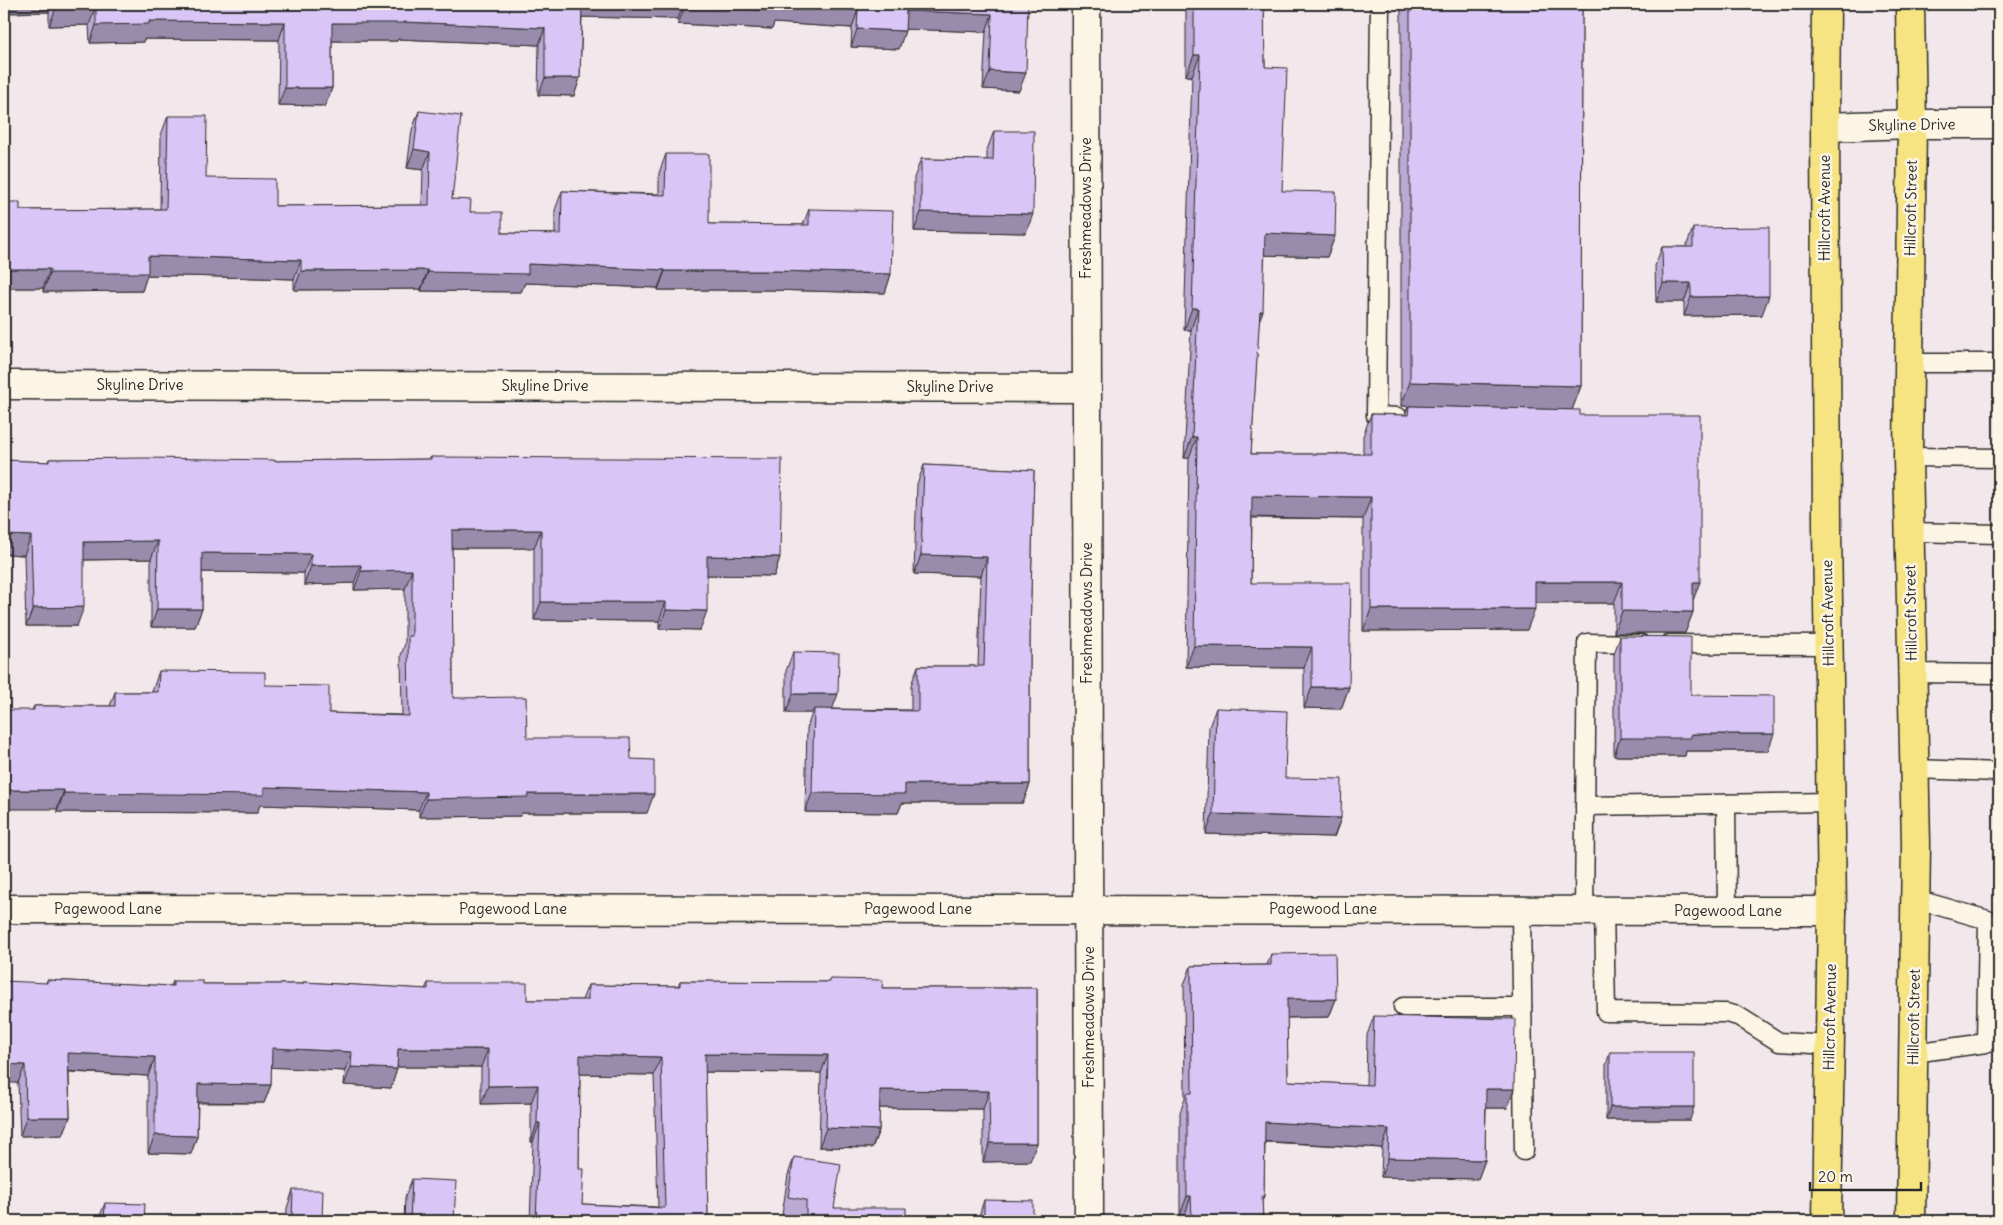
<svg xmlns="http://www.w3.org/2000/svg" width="2003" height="1225" font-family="Delius,sans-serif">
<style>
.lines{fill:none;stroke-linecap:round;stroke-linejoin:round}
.service-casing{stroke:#2b2b2b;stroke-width:21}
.minor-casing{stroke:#2b2b2b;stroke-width:31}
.tertiary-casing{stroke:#2b2b2b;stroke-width:31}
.primary-casing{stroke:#2b2b2b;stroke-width:31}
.service{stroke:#fcf5e5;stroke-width:18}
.minor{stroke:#fcf5e5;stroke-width:28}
.tertiary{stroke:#fcf5e5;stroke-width:28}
.primary{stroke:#f6e381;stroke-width:28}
.wall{fill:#bbaad4;stroke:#2b2b2b;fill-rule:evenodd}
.shaded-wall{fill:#998bac;stroke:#2b2b2b}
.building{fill:#dac6f6;stroke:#2b2b2b;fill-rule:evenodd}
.labels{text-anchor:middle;stroke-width:5;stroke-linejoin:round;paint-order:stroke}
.street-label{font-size:15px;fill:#2b2b2b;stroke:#fcf5e5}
</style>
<rect width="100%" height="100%" fill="#f2e7ea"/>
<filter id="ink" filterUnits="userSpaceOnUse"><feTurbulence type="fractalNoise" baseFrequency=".02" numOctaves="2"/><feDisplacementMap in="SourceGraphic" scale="10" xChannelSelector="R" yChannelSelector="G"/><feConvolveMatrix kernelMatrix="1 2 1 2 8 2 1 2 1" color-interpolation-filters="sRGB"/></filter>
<g filter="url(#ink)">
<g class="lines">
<defs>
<g id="service">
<path d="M1380 4 1376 416 1398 417"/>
<path d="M1909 363H1999"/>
<path d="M1908 457 1999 458"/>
<path d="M1909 532 1999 534"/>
<path d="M1669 644 1829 645"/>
<path d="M1912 673 1999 674"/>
<path d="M1914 769 1999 772"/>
<path d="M1726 804 1727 911"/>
<path d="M1585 806 1830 802"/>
<path d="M1521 910 1524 1151"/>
<path d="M1584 910 1587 643 1641 644"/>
<path d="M1604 910 1606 1012 1726 1013 1738 1016 1779 1042 1830 1045"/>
<path d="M1403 1007H1522"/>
<path d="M1913 1053 1986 1043 1988 920 1915 899"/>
</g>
<g id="minor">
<path d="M1086 4 1089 1221"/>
<path d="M4 385 1086 388"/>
<path d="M4 909 1832 911"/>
</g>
<path id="tertiary" d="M1825 127 1912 124H1999"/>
<g id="primary">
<path d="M1826 4 1825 127 1827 526 1832 911 1827 1221"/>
<path d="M1910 4 1912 124 1908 457 1916 845 1911 1221"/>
</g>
</defs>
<!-- service casing -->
<use href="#service" class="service-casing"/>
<!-- minor casing -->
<use href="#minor" class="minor-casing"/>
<!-- tertiary casing -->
<use href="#tertiary" class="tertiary-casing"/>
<!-- primary casing -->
<use href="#primary" class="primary-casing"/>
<!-- service -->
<use href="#service" class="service"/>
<!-- minor -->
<use href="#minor" class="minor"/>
<!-- tertiary -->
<use href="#tertiary" class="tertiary"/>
<!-- primary -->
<use href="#primary" class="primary"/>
</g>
<!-- wall -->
<g class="wall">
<path d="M4 4H1028L1019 91 983 89 986 32 905 29 899 49 851 47 852 28 774 23 772 29 678 24V19L582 17 580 78 574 96 538 95 539 45 398 39 397 41H332V88L325 106 278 105 279 40 144 39 143 42 90 43 89 25 49 26V12L4 13Z"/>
<path d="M1186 4H1264L1265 67 1282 191 1335 236 1327 257 1265 255 1259 321 1251 454H1363V436L1371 414 1405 415 1408 406H1401V4H1582L1581 386 1572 410 1580 415 1693 602V612L1685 633H1614V603H1535L1527 630 1363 631V519L1252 518 1251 583 1349 687 1341 709 1304 708V668L1186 667 1189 458H1184L1191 330H1184L1192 76H1186Z"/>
<path d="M419 111 452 199 502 233 555 234V210L562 191 659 194V173L666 154 709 224 803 225 809 209 891 274 885 293 769 290H658V288L525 283 521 292 421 291V289L294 290V279L147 275 142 291 43 292V288H4V202L20 210 160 209 161 135 168 116 206 178 275 206 422 205 423 170 407 168 412 130Z"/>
<path d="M994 131 1026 233 914 231V178L921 159 987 160V150Z"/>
<path d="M1693 228 1762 315 1684 316V302H1656L1655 266 1662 247H1686Z"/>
<path d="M431 457 780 557 774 576 707 575 700 630 659 629V621L534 620V548H452L453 698 527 738 631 759 647 813H522L521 816 419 817V810L260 805 257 813 57 812V809L32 710 34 706H110L115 692H152L159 671 265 685 329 713 402 715 401 655 405 644V589L354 590V583L304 585V573L202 572V609L195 627H151V559L84 560 77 626H26L24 555 4 554V460L48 462 49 459 274 461 430 459Z"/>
<path d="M924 465 1034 470 1030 636V784L1023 803H902L898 813 805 812 807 728 812 713H786V671L793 652 832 709 911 710V685L918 666H978L981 576 914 574 917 484Z"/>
<path d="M1620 636 1691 695 1768 751H1686L1685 756H1614V654Z"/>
<path d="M1216 708 1285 778 1341 818 1334 837 1206 834 1209 727Z"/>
<path d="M1271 954 1336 999 1329 1017 1287 1018 1288 1081 1366 1085 1367 1035 1374 1016 1507 1108H1486L1485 1160 1478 1179 1381 1177 1382 1148 1265 1142 1264 1196 1262 1202 1263 1221H1185V1215H1180V1112L1185 1099 1184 985 1191 966 1267 965Z"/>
<path d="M830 979 882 988H1037V1143L1030 1161 983 1162V1109L879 1108V1130L872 1148 819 1147 821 1073 705 1072 708 1221H530L533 1142H531V1103L481 1104V1067H397L391 1088 344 1085 345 1071 271 1067V1085L264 1103H198L197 1136 191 1154 148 1153V1076L69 1072 70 1117 63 1135 20 1136 18 1083 47 980 171 986 173 981 203 984H303V982L425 989 428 983 527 1000H582L588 985 678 986 680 981 828 982ZM580 1074 654 1075 658 1207 582 1204 579 1169Z"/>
<path d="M1610 1052 1690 1120H1606V1065Z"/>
<path d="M794 1157 834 1208 906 1221H799V1218L782 1215 788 1175Z"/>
<path d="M412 1179 454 1221H404L405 1197Z"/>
<path d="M293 1190 322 1221H286L287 1208Z"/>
<path d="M984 1200 1033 1221H978V1219Z"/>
<path d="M105 1203 144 1221H98Z"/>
</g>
<!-- shaded-wall -->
<g class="shaded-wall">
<path d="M4 4H52L49 12 4 13Z"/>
<path d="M580 4H684L678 19 575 17Z"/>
<path d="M1293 4H1330L1329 6Z"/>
<path d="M685 6H778L858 10 852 28 774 23 772 29 678 24Z"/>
<path d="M96 7 89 25 49 26 56 8Z"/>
<path d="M906 11 992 14 986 32 900 29Z"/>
<path d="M149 21 285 22 279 40 144 39 143 42 90 43 96 25Z"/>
<path d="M404 22 545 28 539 45 398 39 397 41H325L332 23Z"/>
<path d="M857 29 905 31 899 49 851 47Z"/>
<path d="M1194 55H1200L1192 76H1186Z"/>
<path d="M990 71 1026 73 1019 91 983 89Z"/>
<path d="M545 78H580L574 96 538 95Z"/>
<path d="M285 88H332L325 106 278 105Z"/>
<path d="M414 149 430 152 423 170 407 168Z"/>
<path d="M921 212 1033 214 1026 233 914 231Z"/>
<path d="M1265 233 1335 236 1327 257 1258 255Z"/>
<path d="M148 256 301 260 294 279 147 275 142 291 43 292 50 273Z"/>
<path d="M528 264 665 270 658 288 525 283 521 292 421 291 428 272Z"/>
<path d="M4 269H50L43 288H4Z"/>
<path d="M428 270 421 289 294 290 301 271Z"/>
<path d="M665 271H776L891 274 885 293 769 290H658Z"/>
<path d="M1663 283H1691L1684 302H1656Z"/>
<path d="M1769 296 1762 315 1684 316 1691 297Z"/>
<path d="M1192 308H1198L1191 330H1184Z"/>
<path d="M1260 311H1263L1255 332Z"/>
<path d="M1410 382 1581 386 1572 410 1401 406Z"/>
<path d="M1192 437H1197L1189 458H1184Z"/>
<path d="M1252 496 1371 497 1363 519 1244 517Z"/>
<path d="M452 530H541L534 548H445Z"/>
<path d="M4 535 31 536 24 555 4 554Z"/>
<path d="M158 541 151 559 77 560 84 542Z"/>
<path d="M202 553 311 554 304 573 195 572Z"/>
<path d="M921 555 987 557 981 576 914 574Z"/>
<path d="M707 556 780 557 774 576 701 575Z"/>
<path d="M361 565 354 583 304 585 311 566Z"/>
<path d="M412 570 405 589 354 590 361 571Z"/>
<path d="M1535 582H1622L1614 603H1527Z"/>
<path d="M1693 582H1700L1692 603Z"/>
<path d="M541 602H666L659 621 534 620Z"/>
<path d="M84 607 77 626H26L33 608Z"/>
<path d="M157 609H202L195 627H151Z"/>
<path d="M1371 609H1535L1527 630 1363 631Z"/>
<path d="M666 610 707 611 700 630 659 629Z"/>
<path d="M1622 611 1693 612 1685 633H1614Z"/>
<path d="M1194 646 1312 647 1304 668 1186 667Z"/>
<path d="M1312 687H1349L1341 709 1304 708Z"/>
<path d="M793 694H838L831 713 814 709 812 713H786Z"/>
<path d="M1691 734H1774L1768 751H1686L1685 756H1614L1620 738Z"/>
<path d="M905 784H1030L1023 803H902L898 813 805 812 812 793Z"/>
<path d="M264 787 426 792 419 810 260 805 257 813 57 812 64 793Z"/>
<path d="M4 790H64L57 809H4Z"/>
<path d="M528 794H654L647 813H522L521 816 419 817 426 799Z"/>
<path d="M1213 814 1341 818 1334 837 1206 834Z"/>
<path d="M1287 999H1336L1329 1017 1280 1018Z"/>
<path d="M272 1048 352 1052 345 1071 265 1067Z"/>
<path d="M398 1049H488L481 1067H392Z"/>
<path d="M68 1053 155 1057 148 1076 62 1071Z"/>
<path d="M705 1054 828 1055 821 1073 698 1072Z"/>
<path d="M580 1055 661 1057 654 1075 573 1074Z"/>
<path d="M4 1064 25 1065 18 1083H4Z"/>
<path d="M351 1067 397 1069 391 1088 344 1085Z"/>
<path d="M198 1084 271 1085 264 1103 192 1102Z"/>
<path d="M538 1085 531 1103 481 1104 488 1086Z"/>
<path d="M1486 1089H1514L1507 1108H1479Z"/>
<path d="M880 1090 989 1091 983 1109 873 1108Z"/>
<path d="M1610 1107H1694L1690 1120H1606Z"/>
<path d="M26 1117H70L63 1135 20 1136Z"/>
<path d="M1265 1122 1389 1129 1382 1148 1258 1141Z"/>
<path d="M537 1123H540L533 1142H531Z"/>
<path d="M826 1128 879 1130 872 1148 819 1147Z"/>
<path d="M155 1135 197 1136 191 1154 148 1153Z"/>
<path d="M990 1143H1037L1030 1161 983 1162Z"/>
<path d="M1388 1158 1485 1160 1478 1179 1381 1177Z"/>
<path d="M1187 1196H1191L1185 1215H1180Z"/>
</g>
<!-- building -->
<g class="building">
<path d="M55 4H582L580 78H545V28L404 22V23H332V88H285V22L149 21V24L96 25V7L56 8Z"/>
<path d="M685 4H1028L1026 73 990 71 992 14 906 11 905 31 857 29 858 10 778 6V11L685 6Z"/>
<path d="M1194 4H1264L1265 67 1287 68 1282 191 1336 192 1335 236 1265 233 1263 311H1260L1251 454H1371V414L1408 415 1409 406 1580 410V415H1700V582H1693V612L1622 611V582H1535V609H1371V497L1252 496 1251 583H1351L1349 687H1312V647L1194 646 1197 437H1192L1198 308H1192L1200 55H1194Z"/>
<path d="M1410 4H1582L1581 386 1410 382Z"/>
<path d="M419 111 461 116 452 199 471 200 470 212H502V233L561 234 562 191 665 195 666 154H709V224L809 225V209L893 211 891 274 776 271H665V270L528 264V274L428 272V270L301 271V260L148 256V273H50V269H4V202H20V210L166 209 168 116H207L206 178 275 179V206L429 205 430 152 414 149Z"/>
<path d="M994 131H1034L1033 214 921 212V159L993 160Z"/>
<path d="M1769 227V296L1691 297V283H1663L1662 247H1693V228Z"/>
<path d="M431 457 782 459 780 557 707 556V611L666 610V602H541V530H452L453 698 526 697 527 738H630L631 759 654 760V794H528V797L426 799V792L264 787V795L64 793V790H4V710H34V706H115V692H158L159 671 265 672V685L329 686V713L409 716 408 636H412V570L361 571V565L311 566V554L202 553V609H157L158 541 84 542V607L33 608 31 536 4 535V460L49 462V459L146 458 274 460V461L431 459Z"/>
<path d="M924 465 1034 470 1030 636V784H905V794L812 793 814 709 918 711V666H984L987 557 921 555Z"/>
<path d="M1620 636 1691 637V695L1774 696V734H1691V738H1620Z"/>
<path d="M793 652 839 653 838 694H793Z"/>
<path d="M1216 708 1287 711 1285 778 1342 779 1341 818 1213 814Z"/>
<path d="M1335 953 1336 999H1287L1288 1081 1372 1085 1374 1016 1515 1019 1514 1089H1486L1485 1160 1388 1158 1389 1129 1265 1122 1264 1196H1262L1263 1221H1192L1191 1196H1187V1093H1192L1191 966 1271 965V954Z"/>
<path d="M830 979 883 980 882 988H1037V1143H990L989 1091 880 1090 879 1130 826 1128 828 1055 705 1054 708 1221H536L540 1123H537L538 1085 488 1086V1049H398L397 1069 351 1067 352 1052 272 1048 271 1085 198 1084 197 1136 155 1135V1057L68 1053 70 1117H26L25 1065 4 1064V981L47 983V980L173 986V981H203V984H303V982L428 989V983H527V1000H588V985L680 986V981L830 982ZM580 1055 661 1057 665 1208 582 1204 584 1169H579Z"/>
<rect x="1610" y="1052" width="84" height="55"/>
<path d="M794 1157 841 1164 834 1208H906V1221H806V1200L788 1197Z"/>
<path d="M412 1179 456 1181 454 1221H410Z"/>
<path d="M293 1190H323L322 1221H292Z"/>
<path d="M984 1200 1033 1201V1221H984Z"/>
<path d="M105 1203 145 1204 144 1221H104Z"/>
</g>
</g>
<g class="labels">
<!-- street labels -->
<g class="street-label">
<text transform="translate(1912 125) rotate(-1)" y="5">Skyline Drive</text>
<text transform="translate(1086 208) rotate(-90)" y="5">Freshmeadows Drive</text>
<text transform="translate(1825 208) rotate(-90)" y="5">Hillcroft Avenue</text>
<text transform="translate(1911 208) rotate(-89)" y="5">Hillcroft Street</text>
<text x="140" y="390">Skyline Drive</text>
<text x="545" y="391">Skyline Drive</text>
<text x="950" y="392">Skyline Drive</text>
<text transform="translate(1087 613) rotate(-90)" y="5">Freshmeadows Drive</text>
<text transform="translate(1828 613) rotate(-91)" y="5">Hillcroft Avenue</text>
<text transform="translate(1911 613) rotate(-91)" y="5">Hillcroft Street</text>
<text x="108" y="914">Pagewood Lane</text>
<text x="513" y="914">Pagewood Lane</text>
<text x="918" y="914">Pagewood Lane</text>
<text x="1323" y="914">Pagewood Lane</text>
<text x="1728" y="916">Pagewood Lane</text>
<text transform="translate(1089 1017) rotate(-90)" y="5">Freshmeadows Drive</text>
<text transform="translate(1830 1017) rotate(-89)" y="5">Hillcroft Avenue</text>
<text transform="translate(1914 1017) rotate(-89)" y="5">Hillcroft Street</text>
</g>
</g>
<!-- margin -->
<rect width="2003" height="1225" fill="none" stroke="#fcf5e5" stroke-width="20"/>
<rect x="10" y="10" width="1983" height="1205" fill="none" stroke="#2b2b2b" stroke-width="2" filter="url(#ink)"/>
<!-- scale -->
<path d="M1810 1182v8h111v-8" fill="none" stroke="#2b2b2b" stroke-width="2.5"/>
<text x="1818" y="1182" font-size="15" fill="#2b2b2b" stroke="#fcf5e5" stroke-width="4" paint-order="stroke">20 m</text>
</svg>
